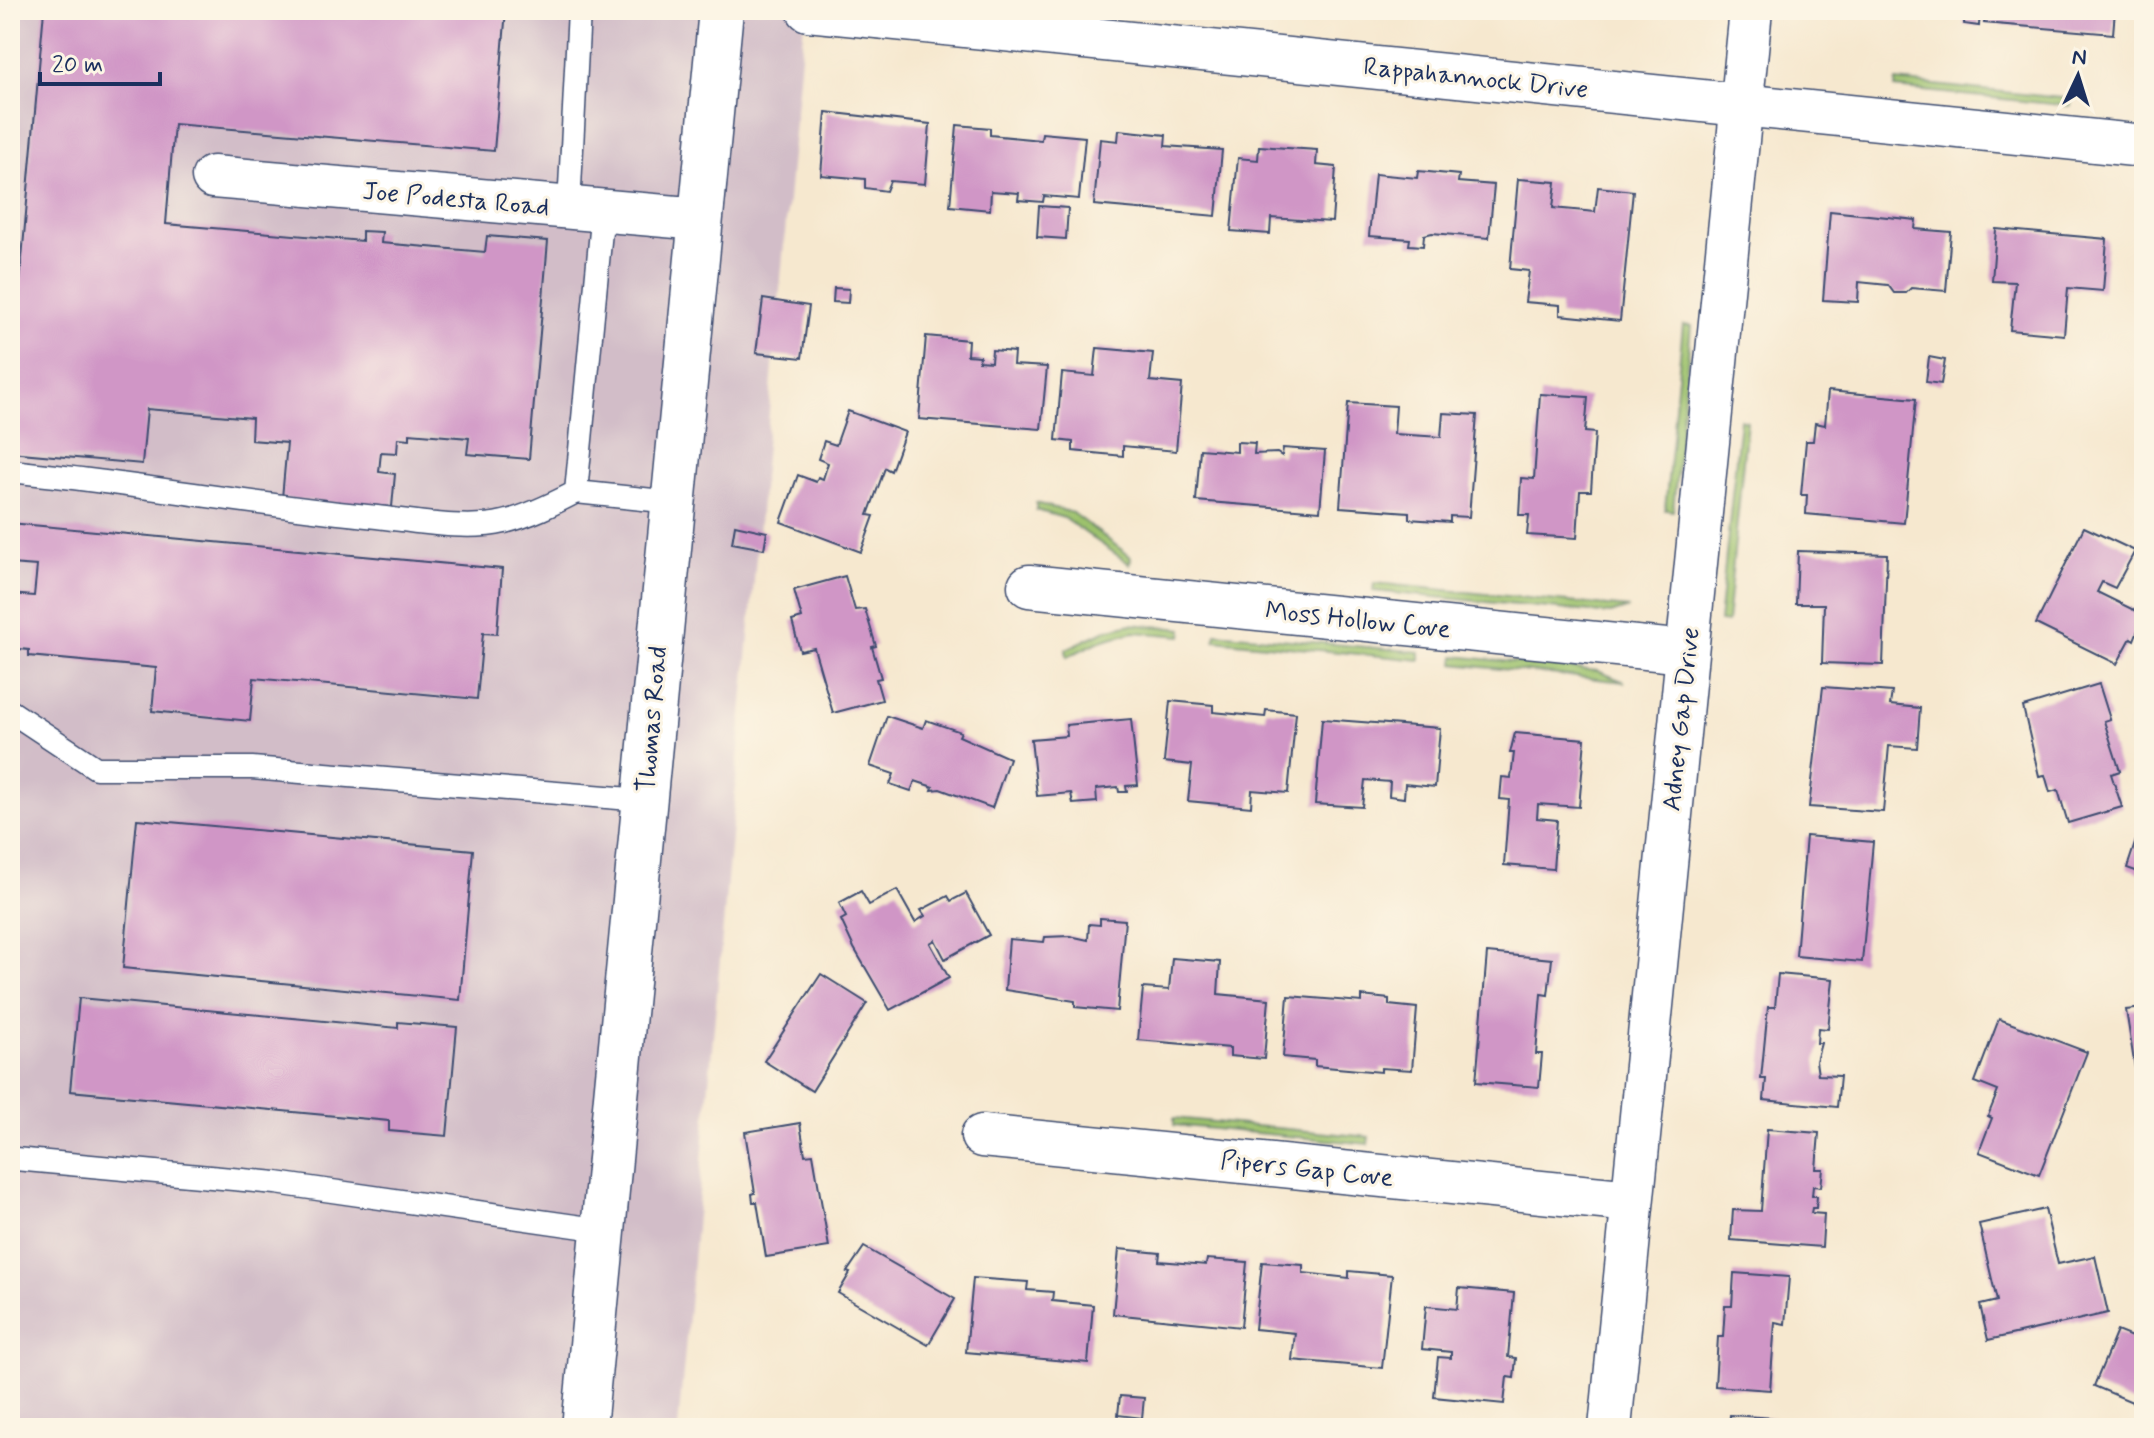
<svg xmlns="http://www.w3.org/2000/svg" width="2154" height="1438" font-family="Mynerve,sans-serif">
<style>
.industrial{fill:#d2bdc8}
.green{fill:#9dc26c;stroke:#5c7865;stroke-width:2}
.building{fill:#d096c6}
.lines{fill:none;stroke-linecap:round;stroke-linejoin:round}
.lane-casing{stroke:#3c4b6f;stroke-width:25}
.street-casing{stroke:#3c4b6f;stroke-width:45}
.secondary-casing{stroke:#3c4b6f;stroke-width:47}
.lane{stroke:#fff;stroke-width:22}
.street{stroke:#fff;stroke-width:42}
.secondary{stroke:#fff;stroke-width:44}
.labels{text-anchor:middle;stroke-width:6;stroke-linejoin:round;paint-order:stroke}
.street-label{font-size:26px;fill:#1b2f5e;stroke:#fcf5e5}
</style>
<rect width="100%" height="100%" fill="#fcf5e5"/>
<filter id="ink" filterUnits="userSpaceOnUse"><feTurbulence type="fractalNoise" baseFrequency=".0125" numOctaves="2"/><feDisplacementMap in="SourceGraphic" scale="16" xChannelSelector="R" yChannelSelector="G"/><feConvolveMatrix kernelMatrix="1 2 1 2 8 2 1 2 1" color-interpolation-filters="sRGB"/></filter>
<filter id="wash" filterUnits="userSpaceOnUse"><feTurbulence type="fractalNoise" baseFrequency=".006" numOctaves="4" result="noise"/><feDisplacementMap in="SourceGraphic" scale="32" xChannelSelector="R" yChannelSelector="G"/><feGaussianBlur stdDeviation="1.8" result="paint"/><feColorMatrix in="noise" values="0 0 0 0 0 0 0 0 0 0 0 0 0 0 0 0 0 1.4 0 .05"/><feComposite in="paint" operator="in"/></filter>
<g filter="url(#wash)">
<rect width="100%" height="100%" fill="#f6e8cf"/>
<!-- industrial -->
<path class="industrial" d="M10 10H805L678 1428H10Z"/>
<!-- green -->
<g class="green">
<path d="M1896 81 2071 99 2070 106 1895 88Z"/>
<path d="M1683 325 1691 326 1673 511 1665 510Z"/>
<path d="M1740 419 1747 421 1727 623 1719 622Z"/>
<path d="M1036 503 1073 513 1131 557 1130 564 1064 518 1036 510Z"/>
<path d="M1374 583 1629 608 1611 614 1373 591Z"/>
<path d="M1131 624 1183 629 1182 636 1134 632 1100 641 1067 657 1066 649 1106 630Z"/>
<path d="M1216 633 1420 652V660L1215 640Z"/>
<path d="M1455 656 1598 671 1625 682 1454 664Z"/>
<path d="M1174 1118 1369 1137 1368 1144 1174 1125Z"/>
</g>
<g id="blocks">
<!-- building -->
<g class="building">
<path d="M44 10H506L494 151 174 124 166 224 362 241V231L382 232 381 243 485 252 487 236 548 241 529 459 467 454 469 438 410 433V439L398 438 397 453 381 452 379 472 395 474 392 507 282 498 287 443 251 440 252 418 147 409 142 464 10 452V360H13Z"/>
<path d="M1856 10H1921V18Z"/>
<path d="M1965 10H1980L1979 26 1964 24Z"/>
<path d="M1987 10H2115L2113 34 1984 23Z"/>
<path d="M826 112 930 124 925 184 890 181 886 191 865 188V179L821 175Z"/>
<path d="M957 125 990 128V135L1041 140 1042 133 1085 137 1079 199 1044 196 1043 202 1018 200 1019 193 991 191 990 210 950 206Z"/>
<path d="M1119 130 1166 135 1165 146 1222 150 1216 216 1094 205 1100 139 1118 141Z"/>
<path d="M1259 146 1317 150 1316 165 1336 167 1332 222 1271 218 1270 234 1231 231 1238 158 1258 160Z"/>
<path d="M1418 171 1459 175 1458 182 1494 185 1489 238 1432 233 1424 235 1423 246 1409 245 1410 239 1369 236 1375 174 1417 178Z"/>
<path d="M1518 179 1556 182 1553 208 1595 212 1598 187 1633 191 1620 321 1560 315V305L1525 302 1529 271 1510 269Z"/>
<path d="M1039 206 1068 208 1066 239 1037 237Z"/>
<path d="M1830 211 1916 220 1915 229 1951 232 1946 291 1911 288 1906 293H1894L1888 285 1859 282 1858 302 1823 300Z"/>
<path d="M1996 229 2107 239 2103 291 2068 288 2064 335 2010 330 2015 282 1992 281Z"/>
<path d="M834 288 849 289 848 303 833 302Z"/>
<path d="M763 299 809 306 802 358 756 353Z"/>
<path d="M926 336 968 340 967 355 980 356 979 361 991 362 992 350 1014 352 1013 365 1047 367 1041 429 919 419Z"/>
<path d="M1097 348 1153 353 1150 381 1182 384 1176 451 1123 446V456L1073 451V442L1056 440 1062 373 1094 376Z"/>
<path d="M1929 357 1945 360 1941 384 1926 382Z"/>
<path d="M1828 391 1916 399 1904 523 1806 514 1807 495H1801L1806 441H1813L1815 423 1825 425Z"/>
<path d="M1540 394 1588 397 1585 432 1595 433 1591 491H1580L1577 538 1527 535 1529 515H1519L1521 478 1534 479Z"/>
<path d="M1348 403 1396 406 1394 434 1441 437 1443 413 1477 415 1469 517 1450 516V522L1409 519V512L1340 507Z"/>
<path d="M848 411 905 432 891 471 885 468 868 515 874 516 861 552 781 522 798 475 816 482 818 477 823 479 828 463 818 459 824 441 836 445Z"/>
<path d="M1237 442 1255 443 1254 454 1277 453 1282 456 1283 448 1325 451 1320 511 1196 501 1200 449 1237 452Z"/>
<path d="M10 523 502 569 497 634 483 633 477 699 254 678 250 721 152 711 156 668 29 656V650L10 648V594L34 596 37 566 10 564Z"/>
<path d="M735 525 767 532 764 549 732 543Z"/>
<path d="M2084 527 2135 551 2115 588 2102 582 2097 592 2144 615 2134 640 2131 638 2117 664 2036 624Z"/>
<path d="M1798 551 1887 554 1883 665 1822 663 1824 604H1796Z"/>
<path d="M845 576 855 610 865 609 876 646 872 647 881 678 876 679 882 700 833 713 814 648 800 651 792 621 802 618 794 590Z"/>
<path d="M2099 684 2110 719 2104 721 2120 771 2111 774 2122 807 2068 823 2058 790 2050 792 2045 775 2039 776 2023 707Z"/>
<path d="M1823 687 1892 692 1890 705 1920 708 1917 748 1889 746 1883 812 1809 807Z"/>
<path d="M1170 701 1213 705V712L1265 717 1266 710 1296 713 1288 793 1252 790 1251 807 1188 801 1192 765 1164 762Z"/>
<path d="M887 716 923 728 926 720 961 732 959 736 1009 758 992 808 940 789 932 790 933 787 915 781 911 791 890 784 894 774 870 766Z"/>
<path d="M1131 719 1138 785 1126 786 1127 792H1119L1118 787 1096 789 1097 802 1073 804 1071 793 1037 796 1031 739 1067 736 1066 725Z"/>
<path d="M1322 719 1440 728 1435 787 1405 784 1404 798 1389 796 1390 782 1365 780 1362 807 1315 804Z"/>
<path d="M1515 733 1585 739 1579 807 1538 804 1537 818 1557 820 1553 869 1504 865 1509 800 1500 799 1502 777 1511 778 1514 753H1510Z"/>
<path d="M137 819 473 850 460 1000 123 968Z"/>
<path d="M2143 819H2144V874L2127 868Z"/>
<path d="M1806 836 1873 842 1862 962 1796 956Z"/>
<path d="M897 890 915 922 925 916 921 910 948 896 951 901 966 893 989 935 945 959 935 940 930 943 949 978 890 1010 854 948 841 920 846 917 839 903 861 891 869 905Z"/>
<path d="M1100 918 1125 920 1117 1011 1075 1007V1001L1005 990 1009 939 1044 942 1045 937 1070 936 1088 940 1089 924 1100 925Z"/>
<path d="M1487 953 1552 959 1548 995 1541 994 1536 1054H1542L1539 1087 1476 1082Z"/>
<path d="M1172 958 1220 962 1218 994 1269 999 1264 1059 1230 1056V1048L1138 1040 1143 988 1169 990Z"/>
<path d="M821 974 867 1003 812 1091 764 1061Z"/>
<path d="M1778 974 1833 979 1828 1029 1818 1028 1817 1043H1821L1816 1061 1818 1075 1840 1076 1837 1107 1764 1100 1766 1079H1761L1768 1007H1775Z"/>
<path d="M1288 996 1362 1002V996L1389 999V1005L1417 1008 1412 1070 1381 1068V1072L1315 1066V1060L1283 1057Z"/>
<path d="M79 998 398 1028V1022L457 1027 447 1136 389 1131V1121L70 1091Z"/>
<path d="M2144 1008V1080L2137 1081 2126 1010Z"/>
<path d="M1999 1019 2087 1052 2039 1175 1979 1152 1992 1118 1988 1116 1998 1091 1975 1082Z"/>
<path d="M800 1123 805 1155 813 1154 829 1247 766 1257 757 1202H753L752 1194 755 1193 745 1132Z"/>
<path d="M1767 1129 1819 1133 1816 1169H1823L1821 1187 1813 1186 1812 1196H1817L1816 1208H1812L1811 1213 1824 1214 1822 1247 1731 1240 1733 1210 1761 1211Z"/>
<path d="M2045 1209 2058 1264 2095 1256 2108 1313 1988 1340 1980 1305 1997 1301 1979 1224Z"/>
<path d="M864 1247 955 1299 928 1345 838 1293 850 1273 847 1272Z"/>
<path d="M1119 1249 1160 1253 1159 1261 1206 1265 1207 1259 1247 1262 1241 1327 1113 1314Z"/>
<path d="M1262 1262 1303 1265V1273L1349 1278V1271L1392 1275 1382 1368 1292 1360 1295 1333 1255 1329Z"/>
<path d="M1734 1273 1789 1277 1785 1324 1775 1322 1770 1390 1715 1386 1718 1337H1723L1725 1306H1732Z"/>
<path d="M973 1278 1028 1282 1027 1290 1053 1292 1052 1301 1093 1305 1088 1363 966 1352Z"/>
<path d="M1459 1288 1514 1293 1508 1357 1516 1358 1514 1378 1507 1377 1504 1404 1434 1397 1438 1357 1451 1358V1352L1422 1349 1426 1306 1457 1309Z"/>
<path d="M2144 1329V1407L2094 1386 2117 1331 2139 1340Z"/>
<path d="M1120 1396 1144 1398 1142 1418 1118 1415Z"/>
<path d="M1730 1415 1806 1420 1805 1428H1729Z"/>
</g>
</g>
</g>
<g filter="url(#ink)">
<use href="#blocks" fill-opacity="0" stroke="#3c4b6f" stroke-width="2"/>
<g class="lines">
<defs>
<g id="lane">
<path d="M569 207 579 10"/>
<path d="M10 471C133 483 254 505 377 517 413 521 468 531 504 522 529 516 553 504 576 492L603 210"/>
<path d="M576 492 672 502"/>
<path d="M10 711 96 768H252L643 800"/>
<path d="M15 1159 276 1183 603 1230"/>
</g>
<g id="street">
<path d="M808 10 2144 146"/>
<path d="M213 177 700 219"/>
<path d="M1029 586 1686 652"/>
<path d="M982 1136 1632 1201"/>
<path d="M1610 1428 1751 10"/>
</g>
<path id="secondary" d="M584 1428 721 10"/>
</defs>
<!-- lane casing -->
<use href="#lane" class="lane-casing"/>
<!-- street casing -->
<use href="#street" class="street-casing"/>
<!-- secondary casing -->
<use href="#secondary" class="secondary-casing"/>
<!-- lane -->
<use href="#lane" class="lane"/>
<!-- street -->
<use href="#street" class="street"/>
<!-- secondary -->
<use href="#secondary" class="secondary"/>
</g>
</g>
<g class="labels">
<!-- street labels -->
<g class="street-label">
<text transform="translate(1476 77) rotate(6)" y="9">Rappahannock Drive</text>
<text transform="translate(456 198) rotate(5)" y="9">Joe Podesta Road</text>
<text transform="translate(1358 619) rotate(6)" y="9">Moss Hollow Cove</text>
<text transform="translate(651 719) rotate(-85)" y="9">Thomas Road</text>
<text transform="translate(1680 719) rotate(-84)" y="9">Adney Gap Drive</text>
<text transform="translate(1307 1168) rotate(6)" y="9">Pipers Gap Cove</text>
</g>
</g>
<!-- margin -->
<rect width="2154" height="1438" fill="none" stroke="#fcf5e5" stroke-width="40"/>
<!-- north arrow -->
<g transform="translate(2078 76) rotate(4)" stroke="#fcf5e5" stroke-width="6" paint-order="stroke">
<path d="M0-6L14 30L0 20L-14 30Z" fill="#1b2f5e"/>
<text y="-12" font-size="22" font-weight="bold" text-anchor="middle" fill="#1b2f5e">N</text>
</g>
<!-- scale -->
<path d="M40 72v12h120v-12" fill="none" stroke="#1b2f5e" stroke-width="4"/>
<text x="52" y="72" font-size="24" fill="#1b2f5e" stroke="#fcf5e5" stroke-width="6" paint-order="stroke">20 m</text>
</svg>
